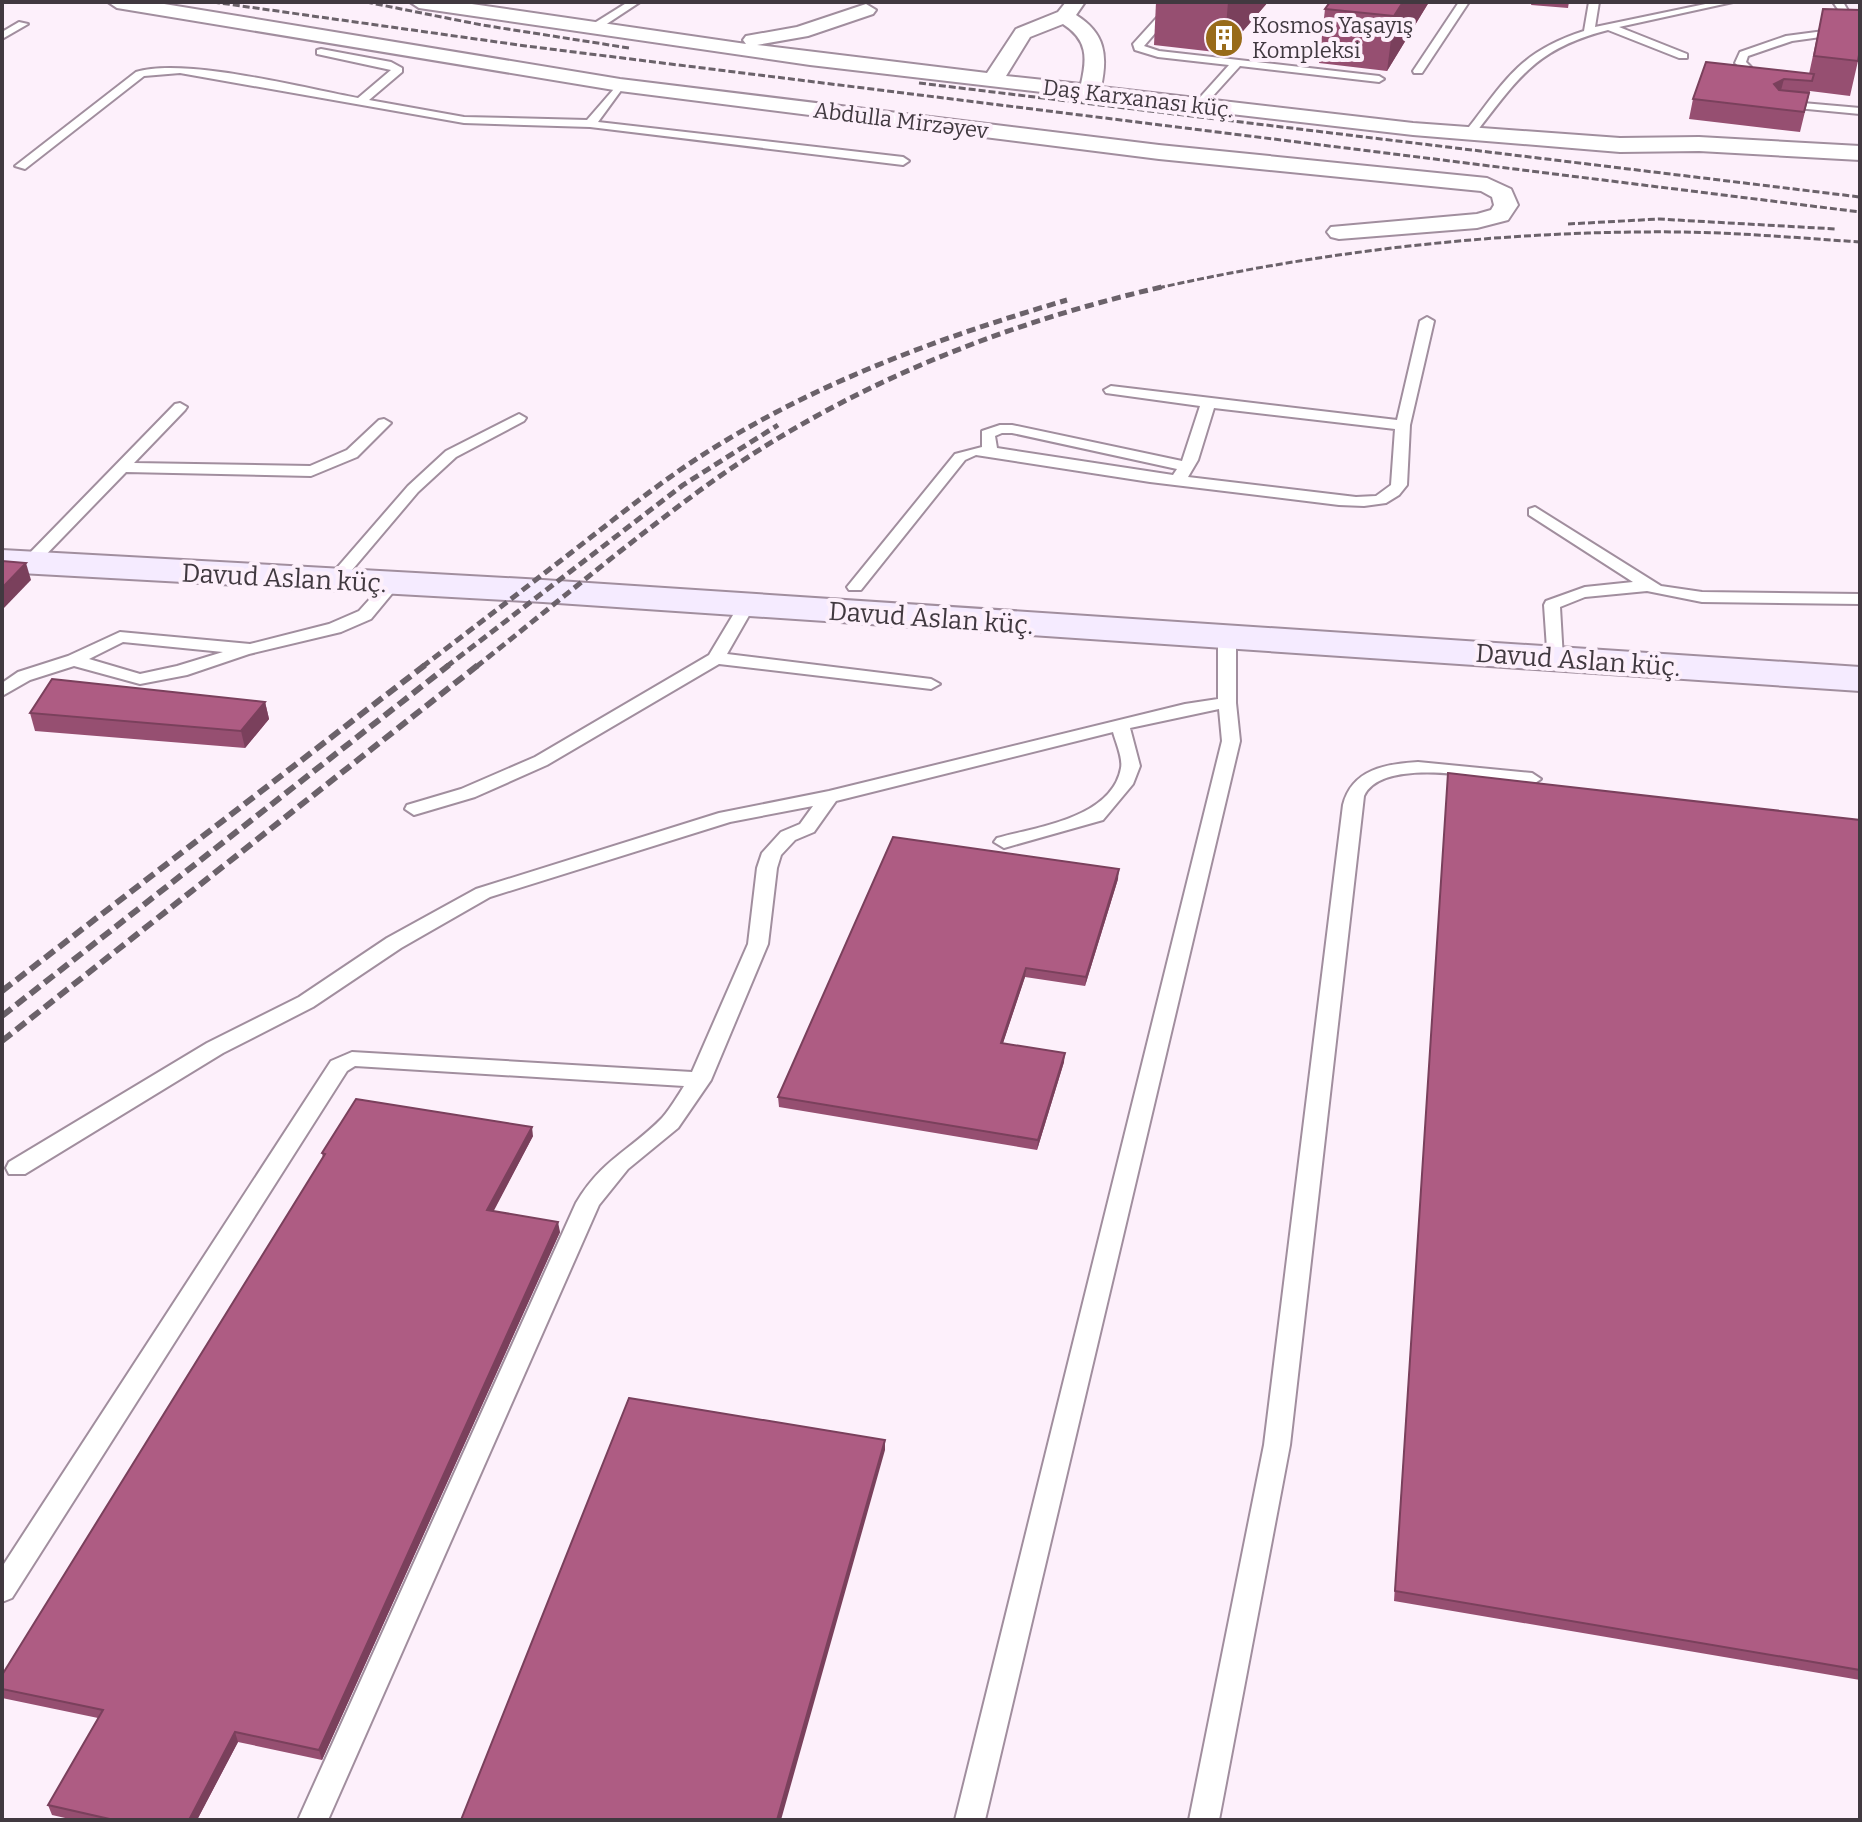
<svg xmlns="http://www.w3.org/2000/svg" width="1862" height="1822" font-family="Bitter,serif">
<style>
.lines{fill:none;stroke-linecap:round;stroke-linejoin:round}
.lane-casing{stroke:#a18e9e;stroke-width:4}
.street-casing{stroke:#a18e9e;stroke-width:4}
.secondary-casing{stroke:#a18e9e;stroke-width:4}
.lane{fill:#fff;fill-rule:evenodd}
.street{fill:#fff;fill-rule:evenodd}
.secondary{fill:#f5ebff;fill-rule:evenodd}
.rail-far2{stroke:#6b626a;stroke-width:3;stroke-dasharray:7 3;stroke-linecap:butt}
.rail-far1{stroke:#6b626a;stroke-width:5;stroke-dasharray:9 5;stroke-linecap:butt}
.rail{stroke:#6b626a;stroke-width:6;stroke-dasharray:12 6;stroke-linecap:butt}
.wall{fill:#964f71}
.shaded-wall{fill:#7a405c}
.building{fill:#ae5c83;stroke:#7a405c;stroke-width:2}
.labels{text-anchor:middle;stroke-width:8;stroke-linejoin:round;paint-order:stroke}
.far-poi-label{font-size:22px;fill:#413940;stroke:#fdf0fb;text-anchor:start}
.far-street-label{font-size:22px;fill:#413940;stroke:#fdf0fb}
.street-label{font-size:26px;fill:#413940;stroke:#fdf0fb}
</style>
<rect width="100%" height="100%" fill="#fdf0fb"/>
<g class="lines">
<defs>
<g id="lane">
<path d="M628 2H640L596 31H588V27Z"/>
<path d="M1171 2H1182L1144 46 1159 51 1379 76 1384 79 1379 82 1240 66 1202 108H1194V104L1229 65 1158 57 1135 50 1133 44Z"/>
<path d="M1459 2H1469L1422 73H1414L1413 71Z"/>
<path d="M1589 2H1599L1595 27 1715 2H1733L1619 27 1687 54V58H1679L1608 30C1534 49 1518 79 1474 135H1466V131C1506 80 1519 52 1584 31Z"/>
<path d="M1833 2H1843L1854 21H1846Z"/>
<path d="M19 22 28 24 2 39V32Z"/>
<path d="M1824 31 1828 32V36L1792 41 1748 56 1746 62 1751 67 1750 69H1742L1735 63 1740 52 1786 36Z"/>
<path d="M321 49 391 62 402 68V72L369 100 464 117 587 120 620 82 625 85 598 122 903 157 909 161 903 165 590 127 464 123 180 73 144 76 25 169 15 166 136 72C184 57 304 88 358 98L391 70 317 54V50Z"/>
<path d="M1780 101 1860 108V114L1776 106 1774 104Z"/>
<path d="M1427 317 1434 321 1410 425 1407 485 1399 495 1386 503 1364 506 1339 505 1150 482 976 455 965 460 861 590H849L847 587 955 454 982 447V431L1000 425H1012L1182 461 1200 406 1106 393 1104 390 1111 386 1397 420 1420 321ZM1214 408 1395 429 1391 485 1376 496 1356 497 1188 477 1198 460ZM1002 433H1012L1177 469 1173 475 997 448 995 436Z"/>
<path d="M180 403 187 407 185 410 134 463 310 466 347 450 379 420 384 419 391 423 357 457 311 476 126 472 35 566H23V560L175 404Z"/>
<path d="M519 414 526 418 524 421 456 457 418 492 341 583H329V577L408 486 446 451Z"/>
<path d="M1535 507 1661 586 1702 592 1860 594V604L1702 602 1647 591 1585 597 1560 607 1563 659 1560 663H1548L1544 605 1546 601 1585 587 1633 582 1529 515V509Z"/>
<path d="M392 579 400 584 371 619 341 632 249 654 187 675 140 684 74 666 30 680 2 696V683L18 672 68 656 120 632 250 644 329 624 359 611 386 581ZM123 642 223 652 177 666 140 674 89 659Z"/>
<path d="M747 600 755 605 727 654 931 679 940 684 931 689 719 664 547 765 475 797 414 815 405 809 407 805 461 789 535 757 709 655 739 605Z"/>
<path d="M1227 634 1236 639V703L1240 741 985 1820H955L1222 741 1219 709 1130 728 1140 766 1133 784 1103 820 1004 848 994 842 997 838C1037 827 1112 818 1121 768 1123 758 1116 743 1113 732L836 801 814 832 795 840 781 855 777 868 768 944 711 1080 678 1128 628 1169 599 1205 328 1820H298L576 1203C602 1159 630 1151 662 1118 670 1109 677 1097 684 1086L355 1066 347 1071 12 1598 2 1602V1567L331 1061 352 1052 692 1072 748 944 757 868 762 853 781 832 800 824 813 806 730 822 490 897 401 948 313 1007 223 1053 25 1174H9L6 1168 9 1162 207 1043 299 997 387 938 476 889 719 813 829 791 1185 704 1218 699V639Z"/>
<path d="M1418 762 1532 773 1541 779 1532 785C1496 780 1383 754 1364 796L1290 1445 1219 1820H1189L1264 1445 1343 805C1352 769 1386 764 1418 762Z"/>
</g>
<g id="street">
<path d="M108 2H152L620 79 1159 145 1487 178 1511 189 1518 205 1508 220 1477 228 1339 239 1331 237 1327 232 1331 227 1477 214 1491 210 1494 205 1492 197 1481 191 1159 159 620 91 117 8Z"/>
<path d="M410 2H458L746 44 743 40 746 36 797 27 866 4 876 10 873 14 808 36 757 45 987 73 1016 29 1058 12 1066 2H1085L1076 15C1105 33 1108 55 1101 87L1413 123 1620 138 1699 137 1860 146V160L1699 151 1620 152 1413 135 810 65 419 8ZM1063 24C1088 40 1087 58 1081 84L1006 76 1030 37Z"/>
</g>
<path id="secondary" d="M2 550 543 580 1860 667V691L543 602 2 572Z"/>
</defs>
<!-- lane casing -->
<use href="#lane" class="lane-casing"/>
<!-- street casing -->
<use href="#street" class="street-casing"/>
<!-- secondary casing -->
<use href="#secondary" class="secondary-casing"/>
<!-- lane -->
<use href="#lane" class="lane"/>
<!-- street -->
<use href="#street" class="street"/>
<!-- secondary -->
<use href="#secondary" class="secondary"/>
<!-- rail-far2 -->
<g class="rail-far2">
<path d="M213 2 526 46 1860 212"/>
<path d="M366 2 482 25 629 48"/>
<path d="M919 83 1860 197"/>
<path d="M1568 224 1659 219 1836 229"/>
<path d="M1158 288C1329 250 1507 230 1684 232 1742 233 1801 238 1860 242"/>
</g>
<!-- rail-far1 -->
<g class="rail-far1">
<path d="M422 667C477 625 532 583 586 541 631 506 676 470 725 441 831 377 948 335 1067 300"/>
<path d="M446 667 683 485 778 425"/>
<path d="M476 667C550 608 623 547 699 491 838 389 999 324 1166 286"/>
</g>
<!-- rail -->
<g class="rail">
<path d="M2 991 425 665"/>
<path d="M2 1016 449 665"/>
<path d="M2 1041 478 665"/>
</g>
</g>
<!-- wall -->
<g class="wall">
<path d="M1156 2H1268L1224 53 1154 45Z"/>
<path d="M1429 2 1387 71 1319 63 1325 9Z"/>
<path d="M1532 2H1569L1568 8 1531 5Z"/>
<path d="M1823 9 1858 61 1850 96 1810 91 1800 132 1689 119 1693 99 1809 74Z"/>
<path d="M265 702 269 719 245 748 35 731 30 713Z"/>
<path d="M1448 773 1860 820V1680L1394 1601Z"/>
<path d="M1118 879 1085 986 1025 977 1003 1043 1064 1062 1037 1150 779 1107 778 1097Z"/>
<path d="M533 1136 493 1211 560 1232 322 1760 238 1742 197 1820H74L52 1815 48 1805 98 1718 2 1698V1675L323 1158 322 1153Z"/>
</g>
<!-- shaded-wall -->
<g class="shaded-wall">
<path d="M1228 2H1268L1224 53Z"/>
<path d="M1403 2H1429L1387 71 1394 16Z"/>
<path d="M1784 79 1779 98 1774 84Z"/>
<path d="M26 563 31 580 4 608 2 599V588Z"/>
<path d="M265 702 269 719 245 748 241 731Z"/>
<path d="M1119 869 1118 879 1085 986 1086 977Z"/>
<path d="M1026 968 1025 977 1000 1052 1001 1043Z"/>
<path d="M1065 1053 1064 1062 1037 1150 1038 1140Z"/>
<path d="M532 1127 533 1136 489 1220 487 1210Z"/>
<path d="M558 1222 560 1232 322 1760 319 1750Z"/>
<path d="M885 1440V1450L781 1820H777Z"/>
<path d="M235 1732 238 1742 197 1820H189Z"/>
</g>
<!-- building -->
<g class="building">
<path d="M1330 2H1403L1394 16 1325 9Z"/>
<path d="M1823 9 1860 10V49L1858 61 1814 56Z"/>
<path d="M1706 62 1814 74 1812 81 1784 79 1774 84 1779 90 1809 93 1804 112 1693 99Z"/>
<path d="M2 561 26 563 2 588Z"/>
<path d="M52 679 265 702 241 731 30 713Z"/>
<path d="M1448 773 1860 820V1670L1395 1591Z"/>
<path d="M893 837 1119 869 1086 977 1026 968 1001 1043 1065 1053 1038 1140 778 1097Z"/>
<path d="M356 1099 532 1127 487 1210 558 1222 319 1750 235 1732 189 1820H114L48 1805 103 1710 2 1689V1675L325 1154 322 1153Z"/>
<path d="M629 1398 885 1440 777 1820H461Z"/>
</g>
<!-- icons -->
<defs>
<symbol id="building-disc" viewBox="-11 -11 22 22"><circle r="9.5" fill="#986b19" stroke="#fdf0fb"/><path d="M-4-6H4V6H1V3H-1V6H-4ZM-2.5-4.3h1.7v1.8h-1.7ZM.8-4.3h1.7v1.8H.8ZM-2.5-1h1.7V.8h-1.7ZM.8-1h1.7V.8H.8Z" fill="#fff"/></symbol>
</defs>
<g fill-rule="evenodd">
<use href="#building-disc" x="1202" y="16" width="44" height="44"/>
</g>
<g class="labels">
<!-- far-poi labels -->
<g class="far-poi-label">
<text x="1252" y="33">Kosmos Yaşayış<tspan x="1252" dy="25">Kompleksi</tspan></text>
</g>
<!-- far-street labels -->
<g class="far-street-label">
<text transform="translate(1138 98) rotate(7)" y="8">Daş Karxanası küç.</text>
<text transform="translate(901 120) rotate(7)" y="8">Abdulla Mirzəyev</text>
</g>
<!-- street labels -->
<g class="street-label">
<text transform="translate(284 578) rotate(3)" y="9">Davud Aslan küç.</text>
<text transform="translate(931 618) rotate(4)" y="9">Davud Aslan küç.</text>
<text transform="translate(1578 660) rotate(4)" y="9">Davud Aslan küç.</text>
</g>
</g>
<!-- border -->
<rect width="1862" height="1822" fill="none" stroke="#413940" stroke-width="8"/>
</svg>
